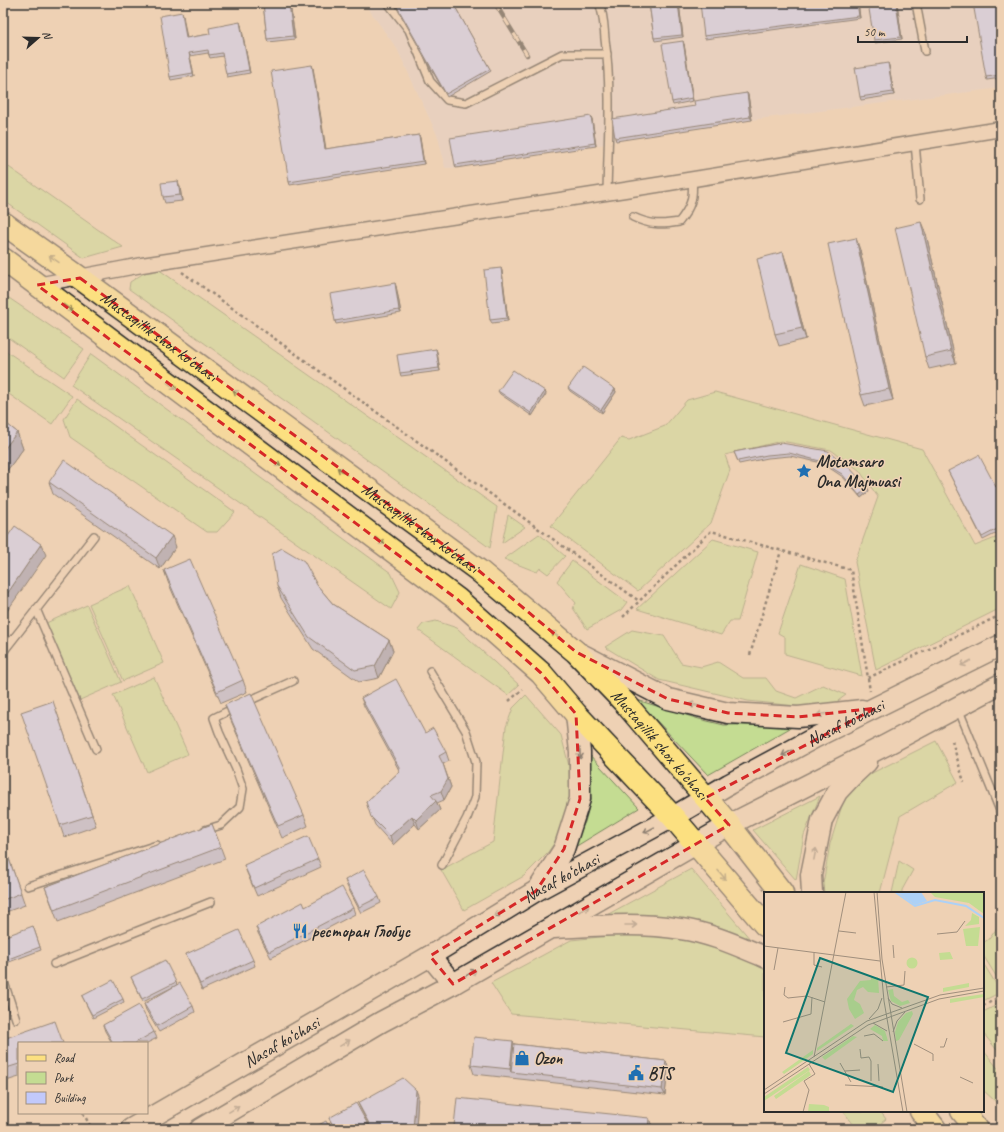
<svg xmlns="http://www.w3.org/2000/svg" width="1004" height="1132" font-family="Caveat,sans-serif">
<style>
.built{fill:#e1cfc9}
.green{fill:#c4dc92;stroke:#78845e}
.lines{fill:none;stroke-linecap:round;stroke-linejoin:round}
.service-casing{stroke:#2b2b2b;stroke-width:10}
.minor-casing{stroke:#2b2b2b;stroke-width:17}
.secondary-casing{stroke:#2b2b2b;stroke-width:23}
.primary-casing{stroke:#2b2b2b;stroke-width:25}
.path{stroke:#2b2b2b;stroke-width:2.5;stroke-dasharray:3 3;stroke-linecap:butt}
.service{stroke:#eed1b4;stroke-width:7}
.minor{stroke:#eed1b4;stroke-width:14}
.secondary{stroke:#eed1b4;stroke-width:20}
.primary{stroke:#fce080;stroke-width:22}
.rail-casing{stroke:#2b2b2b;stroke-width:4.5}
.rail{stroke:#eed1b4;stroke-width:3;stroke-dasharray:9;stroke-linecap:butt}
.wall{fill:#a7add8;stroke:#2b2b2b}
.shaded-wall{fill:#888db0;stroke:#2b2b2b}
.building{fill:#c2c9fb;stroke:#2b2b2b}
.oneway{stroke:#948656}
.oneway2{stroke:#8c7e70}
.marked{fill:none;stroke:#d62828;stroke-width:3;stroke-dasharray:8 5;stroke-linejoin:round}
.labels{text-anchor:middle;stroke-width:3;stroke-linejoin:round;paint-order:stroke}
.street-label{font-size:17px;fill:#2b2b2b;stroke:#eed1b4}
.poi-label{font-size:17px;font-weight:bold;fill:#2b2b2b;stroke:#eed1b4;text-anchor:start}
.inset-river{fill:none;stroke:#add1f6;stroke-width:2}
.inset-road{fill:none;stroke:#a08f7d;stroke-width:1}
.view{fill:#0f766e;fill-opacity:0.15;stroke:#0f766e;stroke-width:2}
.inset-edge{fill:none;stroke:#2b2b2b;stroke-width:2}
</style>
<rect width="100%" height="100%" fill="#eed1b4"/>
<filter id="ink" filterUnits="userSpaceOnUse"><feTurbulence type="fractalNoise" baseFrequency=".025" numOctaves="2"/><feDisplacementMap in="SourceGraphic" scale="8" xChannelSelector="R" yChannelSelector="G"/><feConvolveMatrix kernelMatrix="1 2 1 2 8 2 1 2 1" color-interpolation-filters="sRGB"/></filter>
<g filter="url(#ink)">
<!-- built -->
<path class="built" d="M364 3H1001V88L752 120 616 141 596 146 456 168H445L438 137 397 49Z"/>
<!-- green -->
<g class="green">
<path d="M3 162V163L123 247 84 258 3 200Z"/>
<path d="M158 269 497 507 490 548 129 289 130 282 144 273Z"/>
<path d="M3 294 84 349 64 377 3 334Z"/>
<path d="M3 349 72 396 52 424 3 390Z"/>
<path d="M91 354 391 573 400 592 391 609 71 385Z"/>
<path d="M715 392 922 449 975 546 998 537 1001 544V608L876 670 855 562 878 497 859 470 831 450 781 441 725 455 730 470 711 523 638 591 551 526 621 438 629 440 665 426 687 400Z"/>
<path d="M77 399 235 512 217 532H207L70 437 64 419Z"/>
<path d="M508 515 525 527 502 543Z"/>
<path d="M539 534 565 556 548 574 540 568 537 572 504 559Z"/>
<path d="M713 539 758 552 738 621H730L721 635 637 609Z"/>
<path d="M572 561 627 602 621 610 587 629 573 608 576 603 557 581Z"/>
<path d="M801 564 845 579 862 676 785 654V637L778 633Z"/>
<path d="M130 586 164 663 123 681 89 604Z"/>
<path d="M87 605 121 682 80 700 46 623Z"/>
<path d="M436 621 457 628 519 685 508 695 418 630 423 624Z"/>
<path d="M632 630 664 636 681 663 701 667 718 662 743 678H766L776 691 796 698 823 685 846 695 831 706 806 707 748 701 659 680 605 647Z"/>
<path d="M154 677 188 754 147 772 113 695Z"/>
<path d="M526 695 561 735 569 766 570 801 562 832 548 852 524 876 464 910 441 870 493 842 506 727 513 708Z"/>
<path d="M637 700 699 719 724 725 797 724 708 775Z"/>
<path d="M936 741 958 782 900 816 880 893H824L823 884 830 844 844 799 864 777Z"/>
<path d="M587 752 639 808 570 850 585 822 591 799Z"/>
<path d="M820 796 804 835 796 880 753 830Z"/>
<path d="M899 861 913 870 902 890V893H892Z"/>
<path d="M691 869 756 946 704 923 654 915 603 917Z"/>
<path d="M1001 922V984L983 955V943L990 938Z"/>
<path d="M619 935C635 936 652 935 669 936 703 940 735 953 765 970V1037L511 1014 491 983 571 940Z"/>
<path d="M983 963 1001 992 983 1001Z"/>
<path d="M1001 1003V1055L983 1033V1012Z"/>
<path d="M983 1050 1001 1072V1100L996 1102 983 1090Z"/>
<path d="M843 1111H880L886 1119 874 1129H857Z"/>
</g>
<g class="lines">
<defs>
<g id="service">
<path d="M388 3 409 30 430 81 447 100 466 103 562 54H607"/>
<path d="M599 3C604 14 604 27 605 39 612 90 608 141 607 193"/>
<path d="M916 3 925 51"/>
<path d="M915 143 920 199"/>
<path d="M633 217C650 225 661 225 679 222 691 207 694 198 692 179"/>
<path d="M36 609 96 749"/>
<path d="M3 652 94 536"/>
<path d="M430 671 466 731 476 762 475 797 467 818 442 865"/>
<path d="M246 702 293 681"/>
<path d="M958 708 1001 813"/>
<path d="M205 830 221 825 240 807 243 789 236 769 219 732 214 718 234 708"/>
<path d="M28 886 157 845"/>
<path d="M54 964 211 902"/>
<path d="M3 979 16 1019"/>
</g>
<path id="minor" d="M37 285 142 265 657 185 1001 129"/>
<g id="secondary">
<path d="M581 654 668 699 728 713 798 717 862 710"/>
<path d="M539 888 564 849 580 799V752L576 714"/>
<path d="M812 893 811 875 822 820 837 792 850 778 867 762"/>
<path d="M554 928C596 926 639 922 681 929 710 933 738 946 765 957"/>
<path d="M430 956 453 984"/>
<path id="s1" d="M131 1129 430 956 536 891 673 817 729 784 816 737 1001 645"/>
<path d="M200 1129 381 1022 453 984 729 825 886 745 1001 684"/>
</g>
<g id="primary">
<path id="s2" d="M3 223 80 278 478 570 576 652 626 704 729 825 782 893"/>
<path d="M3 259 457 599 541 673 576 714 673 817 765 925"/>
<path d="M921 1111 935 1129"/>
<path d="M962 1111 977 1129"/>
</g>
</defs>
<!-- service casing -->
<use href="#service" class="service-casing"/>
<!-- minor casing -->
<use href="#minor" class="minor-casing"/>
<!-- secondary casing -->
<use href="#secondary" class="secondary-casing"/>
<!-- primary casing -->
<use href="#primary" class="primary-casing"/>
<!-- path -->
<g class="path">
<path d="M182 272 639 601"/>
<path d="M623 617 711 531 851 570 870 691"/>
<path d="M750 655 781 551"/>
<path d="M868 678 1001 615"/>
<path d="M509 701 523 689"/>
<path d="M952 741 964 782"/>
<path d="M983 1006 1001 996"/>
<path d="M83 1113 92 1129"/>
</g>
<!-- service -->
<use href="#service" class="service"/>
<!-- minor -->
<use href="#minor" class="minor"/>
<!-- secondary -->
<use href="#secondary" class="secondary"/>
<!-- primary -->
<use href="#primary" class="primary"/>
<defs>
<path id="rail" d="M495 3 527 55"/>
</defs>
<!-- rail casing -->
<use href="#rail" class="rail-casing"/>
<!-- rail -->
<use href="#rail" class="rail"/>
</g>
<!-- wall -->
<g class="wall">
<path d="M263 3H290L295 39 268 42 267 39Z"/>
<path d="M394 3H453L491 71 447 97Z"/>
<path d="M649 3H679L683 37 655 41 654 38Z"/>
<path d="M858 3 860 18 705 39 704 36Z"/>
<path d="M897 3 902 39 875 43 874 40Z"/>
<path d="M1001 3V78L987 80 986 77Z"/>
<path d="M182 12 187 38 210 34 241 25 250 73 227 77 223 56 210 58 208 53 190 56 194 76 171 80 170 77Z"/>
<path d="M684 44 693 101 673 105 672 102Z"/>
<path d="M888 63 889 66 894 95 861 100 860 97Z"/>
<path d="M312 65 313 68 326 149 419 135 420 138 424 164 290 185 289 182Z"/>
<path d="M747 93 748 95 752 120 616 141 615 138 695 106Z"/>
<path d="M592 119 596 146 456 168 455 165Z"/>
<path d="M180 187 182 201 165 203 163 197Z"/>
<path d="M926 234 956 363 929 369 925 357Z"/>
<path d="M860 250 893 400 865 406 861 395Z"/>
<path d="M787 264 806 339 779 346 775 334Z"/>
<path d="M501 268 502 271 508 321 492 323 490 320Z"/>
<path d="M396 286 401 313 336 324 335 321Z"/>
<path d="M436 349 437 352 440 371 401 376 400 373Z"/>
<path d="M568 388 615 389 616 392 602 413 570 391Z"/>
<path d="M498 391H545L546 394 532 416 500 394Z"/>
<path d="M3 421 17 432 23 449 6 472 3 469Z"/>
<path d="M781 443 848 466 869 491 861 498 843 477 822 463 790 456 768 458 739 464 734 452Z"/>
<path d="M948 471 996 487 1001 485V531L983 540Z"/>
<path d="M49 482 176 547 160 569 53 494Z"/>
<path d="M164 570 243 680 247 692 221 703 168 582Z"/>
<path d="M317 585 333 604 389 640 393 651 379 678 359 682 313 649 281 598 277 586Z"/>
<path d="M361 698 425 733 446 752 449 761 443 764 451 787 444 800 437 803 440 810 419 829 415 824 393 845 375 825 366 802 399 772V770L364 706Z"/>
<path d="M225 705 304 815 308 826 282 838 229 716Z"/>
<path d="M57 713 96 826 64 837 60 825Z"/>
<path d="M212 824 225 859 58 922 45 887Z"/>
<path d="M3 841 25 905 3 913Z"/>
<path d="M318 859 321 867 257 896 247 873 244 865Z"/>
<path d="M345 880 379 897 381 903 361 913 347 886Z"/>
<path d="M305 907 353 908 355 914 271 958 258 933 256 927Z"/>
<path d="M33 926 41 950 4 964 3 961Z"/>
<path d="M186 954 253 960 255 966 202 990Z"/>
<path d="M131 977 176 982 177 985 143 1002Z"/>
<path d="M82 996 123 999 124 1002 93 1018Z"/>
<path d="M144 1004 193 1006 195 1012 159 1032 146 1010Z"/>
<path d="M103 1025 154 1032 157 1038 147 1043H112L105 1031Z"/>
<path d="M3 1039 19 1043V1077L3 1082Z"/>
<path d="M513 1041 514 1044 666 1061 668 1067 665 1095 474 1074 471 1065Z"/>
<path d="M418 1095 416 1129H371L360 1108 358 1103Z"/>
<path d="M329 1118 367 1123 369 1129H334Z"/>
<path d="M649 1118 653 1129H455L454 1126Z"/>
</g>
<!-- shaded-wall -->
<g class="shaded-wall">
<path d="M289 3H290L295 39 293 36Z"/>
<path d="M678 3H679L683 37 682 35Z"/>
<path d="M857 3H858L860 18 859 16Z"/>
<path d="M896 3H897L902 39 901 37Z"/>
<path d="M182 12 183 15 187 41 186 38Z"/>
<path d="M240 22 241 25 250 73 249 70Z"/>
<path d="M683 41 684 44 693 101 692 98Z"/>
<path d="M189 53 190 56 194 76 193 73Z"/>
<path d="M888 63 889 66 894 95 893 92Z"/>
<path d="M312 65 313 68 326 152 325 149Z"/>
<path d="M747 93 748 95 752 120 750 117Z"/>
<path d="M591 116 592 119 596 146 595 143Z"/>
<path d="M419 135 420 138 424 164 423 161Z"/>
<path d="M178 181 180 187 182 201 180 195Z"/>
<path d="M921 222 926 234 956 363 951 351Z"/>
<path d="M856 238 860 250 893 400 889 389Z"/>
<path d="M783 252 787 264 806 339 802 328Z"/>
<path d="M501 268 502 271 508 321 507 318Z"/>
<path d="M395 283 396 286 401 313 399 310Z"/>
<path d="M436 349 437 352 440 371 439 368Z"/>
<path d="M615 389 616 392 602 413 601 410Z"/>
<path d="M545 391 546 394 532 416 531 413Z"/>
<path d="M17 432 23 449 6 472 3 463V451Z"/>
<path d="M868 488 869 491 861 498 859 495Z"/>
<path d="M172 536 176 547 160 569 156 558Z"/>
<path d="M41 544 46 555 3 617V600Z"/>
<path d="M389 640 393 651 379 678 375 666Z"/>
<path d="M443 764 451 787 444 800 441 791Z"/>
<path d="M436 801 440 810 419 829 416 820Z"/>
<path d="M412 816 415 824 393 845 390 836Z"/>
<path d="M513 1041 516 1050 511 1072 510 1069Z"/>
<path d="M666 1061 668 1067 665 1095 662 1089Z"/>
<path d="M416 1090 418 1095 416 1129H413Z"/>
<path d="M649 1118 653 1129H648Z"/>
</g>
<!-- building -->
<g class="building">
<path d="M263 3H289L293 36 267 39Z"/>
<path d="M395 3H453L490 69 446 94Z"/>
<path d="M649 3H678L682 35 654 38Z"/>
<path d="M700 3H857L859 16 704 36Z"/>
<path d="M868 3H896L901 37 874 40Z"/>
<path d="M973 3H1001V75L986 77Z"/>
<path d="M182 12 186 38 210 34 209 28 240 22 249 70 226 74 222 53 209 55 208 50 189 53 193 73 170 77 160 16Z"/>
<path d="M683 41 692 98 672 102 662 44Z"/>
<path d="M888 63 893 92 860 97 855 68Z"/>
<path d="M312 65 325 149 419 135 423 161 289 182 271 71Z"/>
<path d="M747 93 750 117 615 138 612 119 695 106 694 101Z"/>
<path d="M591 116 595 143 455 165 450 138Z"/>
<path d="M178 181 180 195 163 197 161 183Z"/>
<path d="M998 207H1001V218Z"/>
<path d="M921 222 951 351 925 357 895 228Z"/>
<path d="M856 238 889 389 861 395 828 244Z"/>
<path d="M783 252 802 328 775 334 757 259Z"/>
<path d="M501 268 507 318 490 320 484 270Z"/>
<path d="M395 283 399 310 335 321 330 294Z"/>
<path d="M436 349 439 368 400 373 397 355Z"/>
<path d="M583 367 615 389 601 410 568 388Z"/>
<path d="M513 370 545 391 531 413 498 391Z"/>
<path d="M3 421 17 432 3 451Z"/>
<path d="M781 443 828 451 848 466 868 488 859 495 842 474 820 461 789 453 767 455 738 461 734 452Z"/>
<path d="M979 455 996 487 1001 485V527L982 537 948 471Z"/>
<path d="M64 460 172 536 156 558 49 482Z"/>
<path d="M15 526 41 544 3 600V543Z"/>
<path d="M282 548 304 561 317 585 333 604 389 640 375 666 355 670 309 637 277 586 272 554Z"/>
<path d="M190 559 243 680 217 692 164 570Z"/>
<path d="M396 679 425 733 433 728 446 752 439 756 443 764 448 779 441 791 431 795 436 801 416 820 412 816 390 836 371 817 366 802 399 772V767L361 698Z"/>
<path d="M251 693 304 815 278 826 225 705Z"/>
<path d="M53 701 92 815 60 825 21 712Z"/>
<path d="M212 824 221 847 54 910 45 887Z"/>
<path d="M308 836 318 859 254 888 244 865Z"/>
<path d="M3 842 21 893 3 900Z"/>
<path d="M364 870 379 897 359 907 345 880Z"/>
<path d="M342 887 353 908 269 952 256 927 303 902 305 907Z"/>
<path d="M33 926 40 947 3 961V937Z"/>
<path d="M239 930 253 960 200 984 186 954Z"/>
<path d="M165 960 176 982 142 999 131 977Z"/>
<path d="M113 980 123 999 92 1015 82 996Z"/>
<path d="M180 983 193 1006 157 1026 144 1004Z"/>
<path d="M139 1005 154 1032 135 1043H113L103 1025Z"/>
<path d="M55 1021 63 1043H19V1064L3 1069V1039Z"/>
<path d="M474 1037 513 1041 510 1069 471 1065Z"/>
<path d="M514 1044 666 1061 662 1089 511 1072Z"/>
<path d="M403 1078 416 1090 413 1129H372L358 1103Z"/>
<path d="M457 1098 649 1118 648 1129H483L454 1126Z"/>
<path d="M356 1103 367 1123 356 1129H335L329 1118Z"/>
<path d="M326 1121 330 1129H311Z"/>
</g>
<!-- one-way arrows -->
<defs><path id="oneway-shaft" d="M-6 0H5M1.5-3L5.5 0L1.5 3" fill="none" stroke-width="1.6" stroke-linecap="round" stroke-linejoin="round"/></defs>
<g class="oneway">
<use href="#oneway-shaft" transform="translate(54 259) rotate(-145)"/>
<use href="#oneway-shaft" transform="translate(68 308) rotate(37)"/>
<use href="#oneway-shaft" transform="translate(172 386) rotate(37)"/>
<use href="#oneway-shaft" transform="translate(238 394) rotate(-144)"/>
<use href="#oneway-shaft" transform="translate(276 463) rotate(37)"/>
<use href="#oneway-shaft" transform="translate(342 471) rotate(-144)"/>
<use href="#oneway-shaft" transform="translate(380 541) rotate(37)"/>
<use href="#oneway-shaft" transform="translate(556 635) rotate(-140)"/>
<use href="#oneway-shaft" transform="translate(722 875) rotate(49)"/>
</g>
<g class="oneway2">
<use href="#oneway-shaft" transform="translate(966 663) rotate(153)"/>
<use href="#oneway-shaft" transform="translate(695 705) rotate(-167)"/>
<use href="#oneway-shaft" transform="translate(823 714) rotate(174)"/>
<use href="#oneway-shaft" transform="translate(580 753) rotate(88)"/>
<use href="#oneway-shaft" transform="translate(787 753) rotate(152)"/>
<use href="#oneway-shaft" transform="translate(649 830) rotate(152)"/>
<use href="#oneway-shaft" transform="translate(815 854) rotate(-79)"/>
<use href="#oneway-shaft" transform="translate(584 909) rotate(-30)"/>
<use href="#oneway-shaft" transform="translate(499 913) rotate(149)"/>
<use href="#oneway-shaft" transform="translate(631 925)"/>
<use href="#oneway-shaft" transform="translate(471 973) rotate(-30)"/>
<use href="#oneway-shaft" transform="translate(345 1043) rotate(-31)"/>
<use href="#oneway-shaft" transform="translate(234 1109) rotate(-31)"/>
</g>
</g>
<!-- marked area -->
<path d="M0 0H1004V1132H0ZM80 278 478 570 576 652 668 699 728 713 798 717 876 708 705 798 729 825 453 984 430 956 536 891 564 849 580 799 576 714 541 673 457 599 37 285Z" fill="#eed1b4" fill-opacity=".55" fill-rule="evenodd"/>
<path class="marked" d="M80 278 478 570 576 652 668 699 728 713 798 717 876 708 705 798 729 825 453 984 430 956 536 891 564 849 580 799 576 714 541 673 457 599 37 285Z"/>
<!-- icons -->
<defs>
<symbol id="sight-bare" viewBox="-9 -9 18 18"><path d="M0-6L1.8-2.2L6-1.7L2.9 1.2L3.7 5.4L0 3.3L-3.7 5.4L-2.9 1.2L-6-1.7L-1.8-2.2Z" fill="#1f6fb2" stroke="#eed1b4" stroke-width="2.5" paint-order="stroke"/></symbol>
<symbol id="restaurant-bare" viewBox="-9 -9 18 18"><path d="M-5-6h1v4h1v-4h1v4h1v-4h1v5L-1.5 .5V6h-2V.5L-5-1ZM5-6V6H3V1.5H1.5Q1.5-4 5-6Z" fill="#1f6fb2" stroke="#eed1b4" stroke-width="2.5" paint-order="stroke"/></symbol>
<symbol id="shop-bare" viewBox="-9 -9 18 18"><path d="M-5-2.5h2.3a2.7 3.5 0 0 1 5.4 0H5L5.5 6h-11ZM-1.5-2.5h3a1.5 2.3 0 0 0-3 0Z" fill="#1f6fb2" stroke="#eed1b4" stroke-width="2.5" paint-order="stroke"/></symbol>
<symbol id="civic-bare" viewBox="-9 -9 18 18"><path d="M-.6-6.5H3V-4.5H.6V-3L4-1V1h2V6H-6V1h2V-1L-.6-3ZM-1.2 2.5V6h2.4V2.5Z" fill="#1f6fb2" stroke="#eed1b4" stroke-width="2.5" paint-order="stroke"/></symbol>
</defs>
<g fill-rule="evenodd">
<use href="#sight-bare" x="793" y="460" width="22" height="22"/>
<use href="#restaurant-bare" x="289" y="920" width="22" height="22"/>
<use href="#shop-bare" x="511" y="1047" width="22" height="22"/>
<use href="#civic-bare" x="625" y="1062" width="22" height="22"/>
</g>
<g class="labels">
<!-- street labels -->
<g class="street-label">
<text dy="6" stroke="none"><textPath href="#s2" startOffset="193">Mustaqillik shox ko'chasi</textPath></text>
<text dy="6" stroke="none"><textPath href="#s2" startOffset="517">Mustaqillik shox ko'chasi</textPath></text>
<text dy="6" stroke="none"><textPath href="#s1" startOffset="822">Nasaf ko‘chasi</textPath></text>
<text dy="6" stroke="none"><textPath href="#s2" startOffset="841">Mustaqillik shox ko'chasi</textPath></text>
<text dy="6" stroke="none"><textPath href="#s1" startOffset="498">Nasaf ko‘chasi</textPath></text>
<text dy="6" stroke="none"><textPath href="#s1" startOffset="174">Nasaf ko‘chasi</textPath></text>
</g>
<!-- poi labels -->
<g class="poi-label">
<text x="816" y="467">Motamsaro<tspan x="816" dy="20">Ona Majmuasi</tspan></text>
<text x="312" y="937">ресторан Глобус</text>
<text x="534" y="1064">Ozon</text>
<text x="648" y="1079">BTS</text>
</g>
</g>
<!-- overview -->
<g transform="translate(764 892)">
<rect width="220" height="220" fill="#eed1b4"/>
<path d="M166 0H220V22L205 11 171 5ZM208 21 215 25V32L201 34 207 28ZM216 35 214 54H202L199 37ZM186 60 189 67 176 68 175 61ZM142.5 71a5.5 5.5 0 1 1 11 0a5.5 5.5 0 1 1-11 0ZM107 85H114L115 101 104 100 99 95 93 98 90 108 96 112 100 121 91 127 85 117 83 107 96 89 107 88ZM205 91V95L179 100V96ZM129 97 130 104 138 110 144 108 146 111 136 114 127 109 124 98ZM220 102V105L186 111V107ZM148 119 149 122 135 148 132 149 131 140 134 130 142 121ZM87 132 90 134 53 159V156ZM111 133 121 139 124 149H119L118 144 106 137ZM89 144 93 145 61 168 58 165ZM49 158V162L20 182 18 180ZM44 175 46 178 0 209V205ZM45 179 47 183 12 207 10 204ZM45 212 60 213 65 215V219L44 220Z" fill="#c4dc92"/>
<path d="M133 0H157L163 9 151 13Z" fill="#add1f6"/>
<path class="inset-river" d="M131 0 151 14 171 8 202 14 220 26"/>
<path class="inset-road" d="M110 0 120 109 139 220M113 0 118 67 143 220M75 39 92 41M173 42 193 40 201 29M129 53 130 66M0 54 116 69M50 61V73L58 75M10 78 14 56M21 95 20 103 24 106 43 104 61 110M122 95 140 93 141 79M124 106 128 112 138 116M105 127 114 117 118 106M19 130 47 122 48 105M109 131 123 139M129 140 133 129 141 120M100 144 110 142 119 149M150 152 169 162V169M176 155H180L183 146M96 157 97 166 105 165 107 169V189M50 165 82 0M76 171 87 190M114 172 115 189M81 179 96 178M196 185 209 191M81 193 119 195M0 198 103 129 176 103 220 96M0 202 104 133 175 107 220 99M39 220 45 198 40 189 51 182 45 172"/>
<path class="view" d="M56 66 164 105 129 200 22 161Z"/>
<rect width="220" height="220" class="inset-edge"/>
</g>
<!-- margin -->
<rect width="1004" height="1132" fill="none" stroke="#eed1b4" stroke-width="16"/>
<rect x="8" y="8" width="988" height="1116" fill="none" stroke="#2b2b2b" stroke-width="1.5" filter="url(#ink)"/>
<!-- legend -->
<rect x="18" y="1042" width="130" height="72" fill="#eed1b4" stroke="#a08f7d"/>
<rect x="26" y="1055" width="20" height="6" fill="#fce080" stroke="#a08f7d"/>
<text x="54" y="1062" font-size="12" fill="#2b2b2b">Road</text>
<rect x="26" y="1072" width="20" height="12" fill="#c4dc92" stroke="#a08f7d"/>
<text x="54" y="1082" font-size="12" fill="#2b2b2b">Park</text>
<rect x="26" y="1092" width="20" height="12" fill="#c2c9fb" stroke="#a08f7d"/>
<text x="54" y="1102" font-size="12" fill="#2b2b2b">Building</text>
<!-- north arrow -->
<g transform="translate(38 38) rotate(70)" stroke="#eed1b4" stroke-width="3" paint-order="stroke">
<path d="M0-3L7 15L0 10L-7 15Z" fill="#2b2b2b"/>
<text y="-6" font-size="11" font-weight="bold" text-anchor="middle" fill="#2b2b2b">N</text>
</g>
<!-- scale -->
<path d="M858 36v6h109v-6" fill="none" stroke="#2b2b2b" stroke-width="2"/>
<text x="864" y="36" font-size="12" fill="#2b2b2b" stroke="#eed1b4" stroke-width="3" paint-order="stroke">50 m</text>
</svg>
